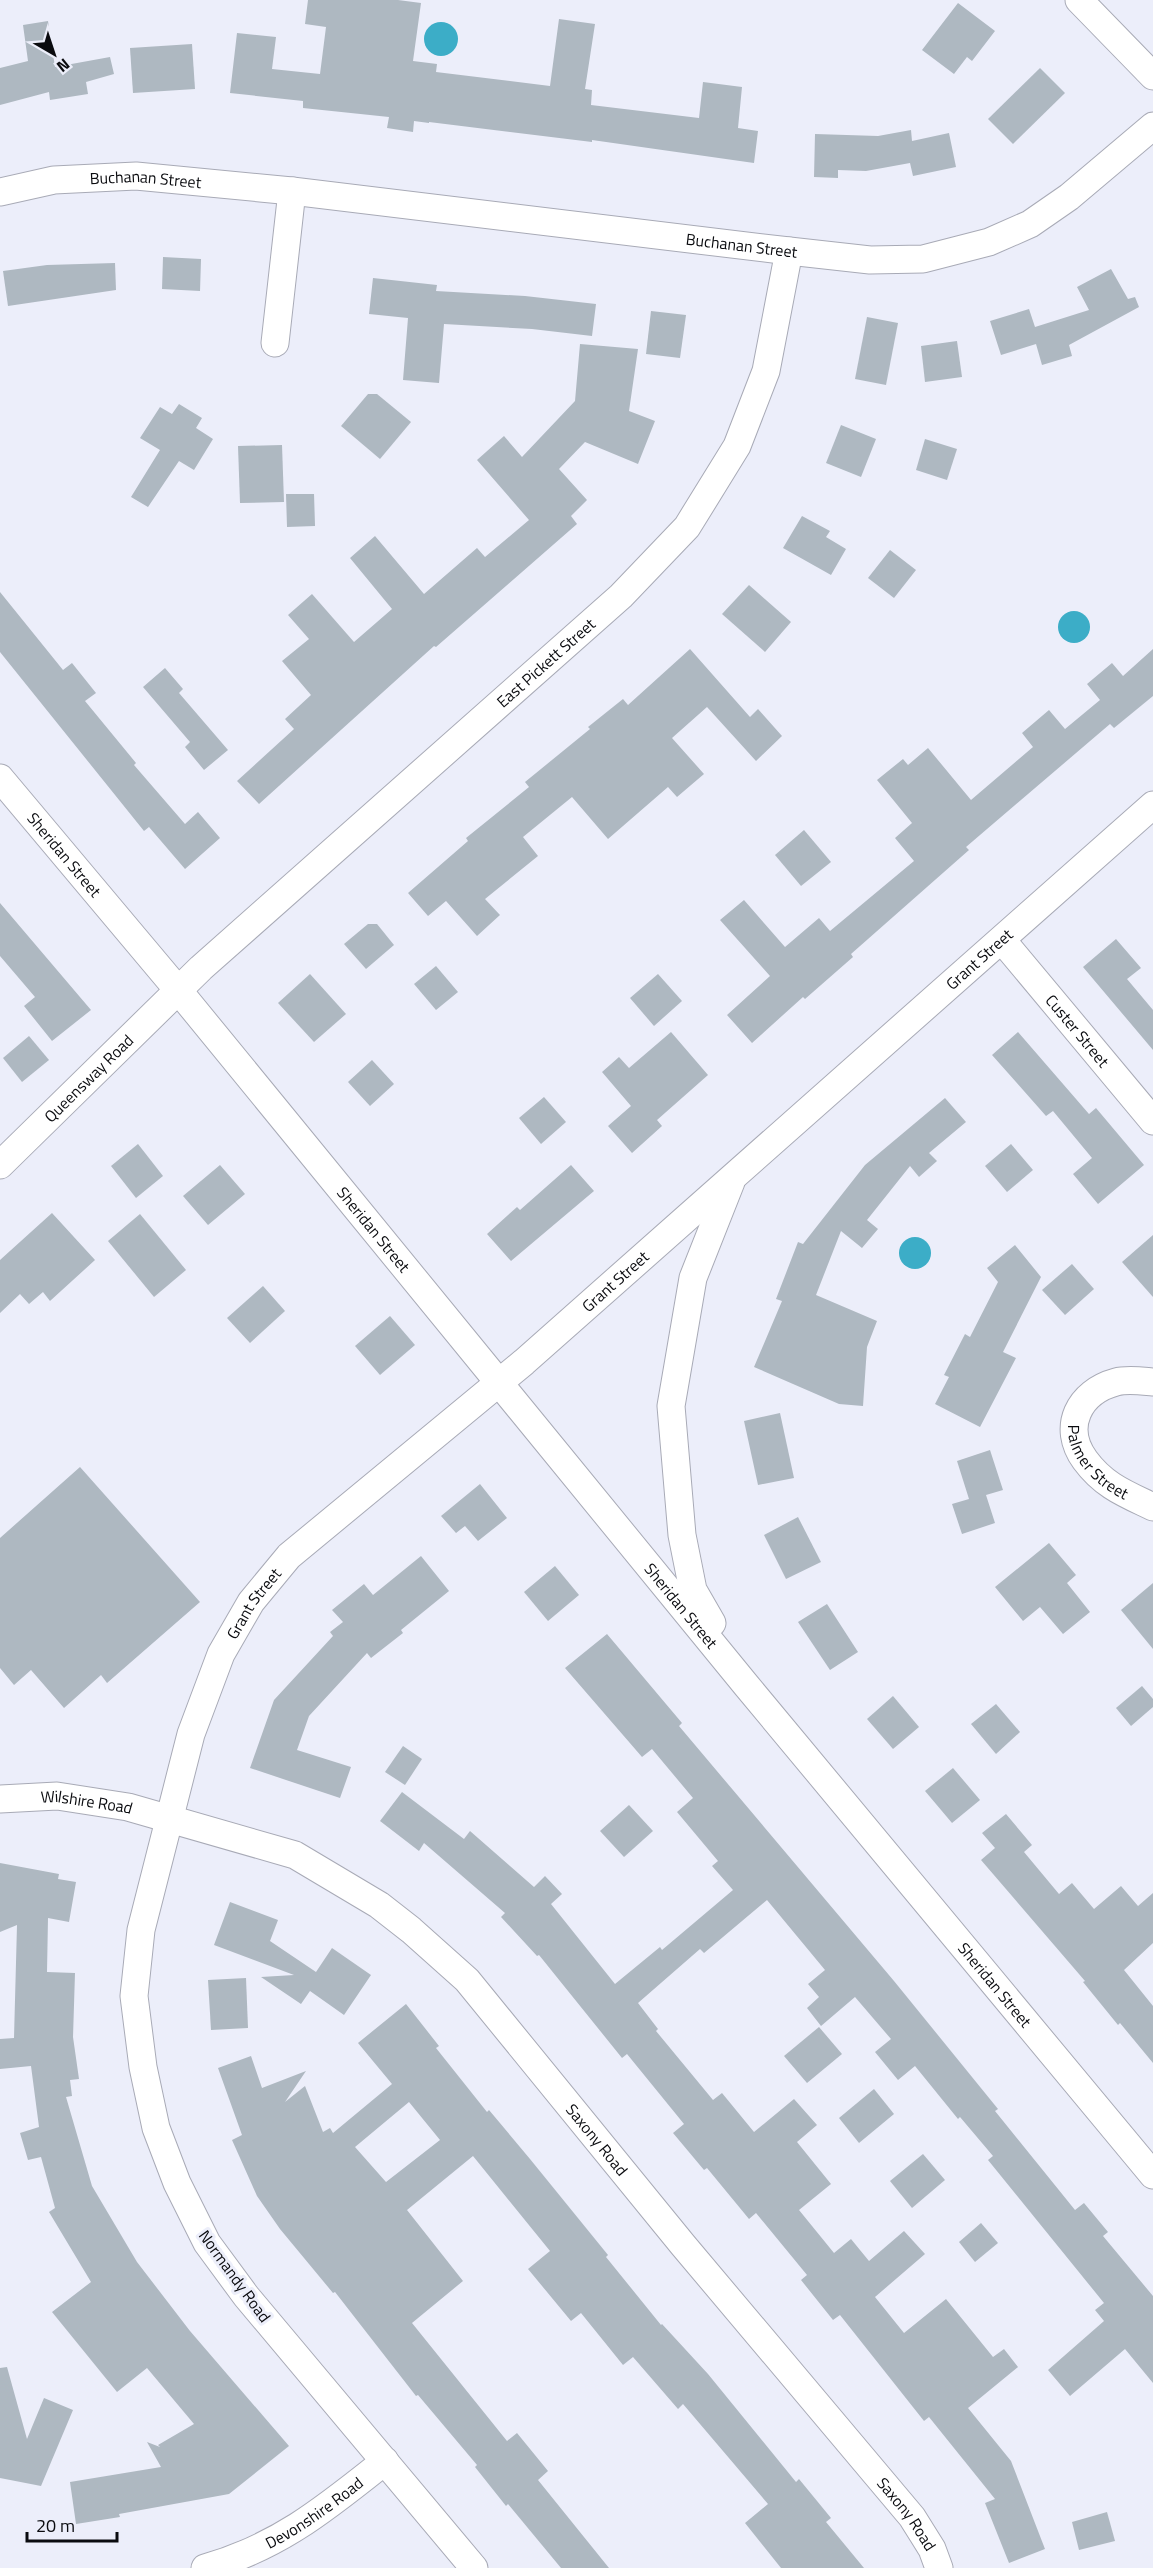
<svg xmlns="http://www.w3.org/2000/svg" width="1153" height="2568" font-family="'Titillium Web',sans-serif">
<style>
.water{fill:#3cadc7}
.building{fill:#aeb8c1;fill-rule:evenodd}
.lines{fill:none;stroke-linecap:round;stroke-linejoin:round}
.street-casing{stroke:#a8aab6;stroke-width:29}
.street{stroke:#fff;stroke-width:27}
.labels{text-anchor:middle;stroke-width:6;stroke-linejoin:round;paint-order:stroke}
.street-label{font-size:16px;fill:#0a0b0f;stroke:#eceefa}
</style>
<rect width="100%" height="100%" fill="#eceefa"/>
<!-- water -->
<g class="water">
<circle cx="441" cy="39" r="17"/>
<circle cx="1074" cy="627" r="16"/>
<circle cx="915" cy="1253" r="16"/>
</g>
<!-- building -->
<g class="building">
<path d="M308 0H398L421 3 413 61 437 64 436 72 550 86 559 19 595 24 585 89 592 90 591 105 699 118 703 82 742 87 738 128 758 131 754 163 592 140V142L429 122V123L414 121 413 132 387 128 389 117 303 108V101L230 93 237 33 276 37 272 69 320 74 326 27 305 24Z"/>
<path d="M958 3 995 31 972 61 967 57 954 74 922 50Z"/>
<path d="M48 21 55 67 110 57 114 74 86 82 88 94 50 100 49 92 0 105V68L28 61 23 25Z"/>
<path d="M192 44 195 89 133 93 130 48Z"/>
<path d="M1040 68 1065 93 1013 144 988 119Z"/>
<path d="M911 130 912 141 949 133 956 167 913 176 910 163 866 171 838 170V178L814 177 815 134 878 136Z"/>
<path d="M163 257 201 259 200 291 162 289Z"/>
<path d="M115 263 116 290 8 306 3 271 47 265Z"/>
<path d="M1111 269 1128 299 1135 297 1139 307 1069 345 1072 356 1042 365 1036 344 1001 355 990 321 1029 309 1035 327 1089 310 1077 287Z"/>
<path d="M373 278 437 285 436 291 525 296 596 304 592 336 532 329 444 324 439 383 403 380 408 318 369 314Z"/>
<path d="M651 311 686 315 680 358 646 354Z"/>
<path d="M867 317 898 323 886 385 855 379Z"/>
<path d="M957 341 962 377 925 382 921 346Z"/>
<path d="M580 344 638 349 629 411 655 421 638 464 585 442 559 469 587 500 571 516 577 524 436 647 434 646 259 804 237 781 294 729 285 719 311 695 282 661 309 639 288 615 312 594 354 642 392 609 350 558 375 536 424 594 477 548 485 557 529 520 477 460 504 436 522 457 575 401Z"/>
<path d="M368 394H377L411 422 380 459 341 426Z"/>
<path d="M179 404 202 418 196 428 213 439 194 470 179 461 148 507 131 497 160 450 140 438 160 407 172 414Z"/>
<path d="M841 425 876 439 861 477 826 463Z"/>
<path d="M925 439 957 449 947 480 916 470Z"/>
<path d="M282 445 284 502 240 503 238 446Z"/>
<path d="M286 494H314L315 526 287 527Z"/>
<path d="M802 516 830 531 826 537 846 549 831 575 783 548Z"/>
<path d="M890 550 916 570 894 598 868 578Z"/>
<path d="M749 585 791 622 765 652 722 614Z"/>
<path d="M0 592 63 670 72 663 96 693 85 701 136 763 134 765 185 824 198 812 220 838 185 869 149 827 144 831 0 652Z"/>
<path d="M690 649 750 717 758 709 782 736 756 761 707 707 672 738 704 774 677 797 668 787 608 839 572 797 523 837 538 856 485 899 500 915 477 936 446 901 428 916 408 893 468 841 466 838 529 787 525 782 590 729 588 727 623 699 628 705Z"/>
<path d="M1153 649V696L1114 728 1110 724 966 847 969 850 851 954 853 957 805 999 803 997 752 1043 727 1015 770 976 720 920 744 900 785 947 819 918 830 931 914 861 895 838 912 823 877 780 903 759 908 765 928 748 971 800 1033 747 1022 733 1049 710 1065 729 1100 700 1087 684 1112 663 1123 676Z"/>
<path d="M165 668 183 689 179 693 228 750 204 770 185 747 190 742 143 687Z"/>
<path d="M804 830 831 862 801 886 775 855Z"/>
<path d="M0 903 91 1010 52 1041 24 1006 35 997 0 956Z"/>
<path d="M368 924H377L394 945 366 969 344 944Z"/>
<path d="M1116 939 1141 968 1127 979 1153 1010V1050L1083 967Z"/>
<path d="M436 966 458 992 436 1010 414 984Z"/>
<path d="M310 974 346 1014 314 1042 278 1003Z"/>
<path d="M658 974 682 1001 654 1026 630 998Z"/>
<path d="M671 1032 708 1075 657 1120 662 1126 632 1153 608 1126 631 1106 602 1072 619 1057 629 1068Z"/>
<path d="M1018 1032 1089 1114 1096 1108 1144 1165 1098 1204 1073 1174 1092 1158 1053 1111 1046 1116 992 1055Z"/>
<path d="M29 1036 49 1060 22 1082 3 1058Z"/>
<path d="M372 1060 394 1084 370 1106 348 1082Z"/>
<path d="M544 1097 566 1122 541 1144 519 1118Z"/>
<path d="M945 1098 966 1122 929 1153 937 1161 919 1177 910 1166 867 1220 878 1229 862 1248 841 1231 816 1295 877 1321 867 1347 863 1406 839 1404 754 1367 782 1301 776 1299 798 1242 803 1244 865 1165Z"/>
<path d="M138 1144 163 1176 136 1198 111 1166Z"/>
<path d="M1011 1144 1033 1170 1007 1192 985 1166Z"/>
<path d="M220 1165 245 1194 208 1225 183 1196Z"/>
<path d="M571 1165 594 1191 511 1261 487 1234 517 1207 520 1210Z"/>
<path d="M52 1213 95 1260 50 1301 43 1292 29 1304 20 1294 0 1313V1260Z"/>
<path d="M140 1214 186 1270 154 1297 108 1241Z"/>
<path d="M1153 1235V1297L1122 1262Z"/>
<path d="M1015 1245 1041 1277 1003 1352 1016 1358 980 1427 935 1404 949 1377 944 1375 965 1334 970 1337 998 1282 987 1268Z"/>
<path d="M1072 1264 1094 1289 1065 1315 1042 1290Z"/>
<path d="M263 1286 285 1311 250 1343 227 1318Z"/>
<path d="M390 1316 415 1345 380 1375 355 1346Z"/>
<path d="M780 1413 794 1478 758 1485 744 1421Z"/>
<path d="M990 1450 1003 1490 986 1495 995 1523 962 1534 952 1504 969 1499 957 1461Z"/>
<path d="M80 1467 200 1602 107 1683 101 1675 64 1708 31 1670 14 1685 0 1668V1538Z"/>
<path d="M480 1484 507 1518 478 1541 465 1526 456 1533 441 1516Z"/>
<path d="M798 1517 821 1562 786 1579 764 1535Z"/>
<path d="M1049 1543 1076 1575 1067 1583 1090 1612 1063 1634 1040 1607 1023 1621 995 1587Z"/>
<path d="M421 1556 449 1591 401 1630 403 1633 371 1658 367 1653 309 1716 297 1750 351 1767 340 1798 250 1768 274 1700 333 1636 330 1632 343 1622 332 1610 364 1584 373 1595Z"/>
<path d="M555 1566 579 1595 548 1621 524 1592Z"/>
<path d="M1153 1583V1649L1121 1610Z"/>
<path d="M827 1604 858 1652 830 1670 798 1622Z"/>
<path d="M607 1634 682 1723 679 1726 894 1981 998 2109 995 2111 1075 2210 1084 2203 1108 2232 1103 2236 1153 2296V2383L1125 2349 1070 2396 1048 2370 1104 2321 1095 2310 1104 2303 988 2160 993 2156 960 2117 958 2119 915 2066 898 2080 875 2052 891 2039 855 1997 821 2026 807 2008 819 1997 808 1984 825 1970 767 1900 704 1953 700 1949 638 2003 658 2029 656 2031 713 2100 722 2093 754 2132 794 2099 817 2125 797 2142 831 2184 799 2210 834 2253 851 2239 869 2261 904 2231 925 2254 875 2297 904 2333 946 2299 993 2357 1004 2349 1018 2367 968 2408 1011 2461 1045 2549 1009 2563 985 2503 995 2499 929 2417 924 2421 840 2315 833 2320 801 2280 807 2275 756 2213 749 2219 707 2168 704 2170 673 2133 684 2124 627 2054 622 2058 539 1955 537 1956 501 1917 505 1913 424 1843 419 1851 380 1821 402 1792 464 1839 470 1831 534 1887 545 1876 562 1894 551 1904 615 1984 660 1947 662 1950 733 1890 712 1866 718 1861 677 1812 693 1798 652 1749 642 1757 565 1668Z"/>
<path d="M1142 1686 1153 1699V1707L1131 1726 1116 1708Z"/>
<path d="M893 1696 919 1727 893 1749 867 1719Z"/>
<path d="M996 1704 1020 1732 996 1754 971 1724Z"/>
<path d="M403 1746 422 1759 405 1785 385 1772Z"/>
<path d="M953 1768 980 1800 952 1823 925 1791Z"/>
<path d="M629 1805 653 1831 624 1857 600 1831Z"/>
<path d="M1006 1814 1032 1845 1024 1852 1059 1894 1072 1883 1094 1909 1121 1886 1138 1906 1153 1893V1943L1124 1970 1153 2006V2063L1120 2023 1118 2025 1083 1982 1085 1981 981 1860 995 1848 982 1833Z"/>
<path d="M0 1863 59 1874 58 1879 76 1882 69 1922 48 1918 47 1972 75 1973 73 2037 79 2079 70 2080 72 2096 66 2097 92 2186 137 2262 190 2331 289 2446 229 2494 119 2514 120 2517 76 2524 70 2482 161 2467 147 2442 160 2447 158 2445 194 2424 147 2368 117 2392 52 2312 91 2282 49 2212 55 2208 41 2157 28 2160 20 2133 39 2127 31 2066 0 2069V2039L14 2038 17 1925 0 1932Z"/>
<path d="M230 1902 278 1920 270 1941 316 1972 332 1948 371 1975 344 2015 310 1991 301 2004 261 1977 294 1975 214 1945Z"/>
<path d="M246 1978 248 2028 211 2030 208 1980Z"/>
<path d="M406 2004 439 2046 436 2048 487 2112 489 2110 530 2159 608 2255 606 2257 661 2325 662 2324 708 2374 796 2482 799 2479 831 2518 826 2522 864 2568H781L745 2523 768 2504 683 2404 678 2409 633 2357 623 2365 581 2313 571 2321 528 2269 550 2251 473 2156 407 2210 463 2281 412 2323 507 2441 517 2433 548 2471 538 2480 609 2568H561L508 2504 506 2506 475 2467 477 2465 418 2395 416 2396 335 2292 333 2293 280 2229 257 2196 232 2140 242 2135 218 2068 251 2056 262 2088 306 2071 285 2102 305 2086 323 2132 330 2128 333 2133 392 2084 358 2043ZM409 2102 440 2140 386 2182 355 2147Z"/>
<path d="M819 2027 842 2054 807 2083 784 2056Z"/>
<path d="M874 2089 894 2114 859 2143 839 2118Z"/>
<path d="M923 2154 945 2180 912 2208 890 2181Z"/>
<path d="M981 2223 998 2243 975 2262 959 2242Z"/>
<path d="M7 2367 27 2439 44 2398 73 2410 41 2486 0 2478V2368Z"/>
<path d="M1107 2512 1115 2541 1079 2550 1072 2522Z"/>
</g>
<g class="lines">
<defs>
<g id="street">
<path d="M1079 0 1153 76"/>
<path id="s1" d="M0 192 54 180 136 176 292 191 789 251 870 260 923 259 989 242 1030 224 1069 197 1153 126"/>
<path d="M275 343 292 191"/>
<path id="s2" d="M0 778 178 990 746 1685 1153 2175"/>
<path id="s3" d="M1002 940 1153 1121"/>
<path id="s4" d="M0 1165 201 968 621 596 687 527 737 446 766 371 789 251"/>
<path id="s5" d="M1153 1382C1141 1381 1127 1379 1116 1382 1079 1392 1061 1427 1085 1460 1104 1486 1126 1494 1153 1507"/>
<path d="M712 1623 693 1590 682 1535 671 1406 693 1278 731 1182"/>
<path id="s6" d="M0 1799 57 1796 128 1807 295 1855 379 1905 411 1930 467 1980 683 2245 912 2517 932 2549 939 2568"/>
<path id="s7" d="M205 2568C279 2547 326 2508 385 2461"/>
<path id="s8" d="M474 2568 246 2296 207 2243 177 2183 156 2128 143 2067 134 1996 141 1930 191 1734 221 1654 251 1602 289 1556 524 1362 1153 805"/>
</g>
</defs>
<!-- street casing -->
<use href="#street" class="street-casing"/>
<!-- street -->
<use href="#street" class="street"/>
</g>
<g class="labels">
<!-- street labels -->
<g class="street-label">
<text dy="6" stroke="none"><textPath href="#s1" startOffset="147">Buchanan Street</textPath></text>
<text dy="6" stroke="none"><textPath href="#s1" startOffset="747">Buchanan Street</textPath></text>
<text dy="6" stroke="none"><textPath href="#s4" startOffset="742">East Pickett Street</textPath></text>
<text dy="6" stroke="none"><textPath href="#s2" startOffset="100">Sheridan Street</textPath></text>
<text dy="6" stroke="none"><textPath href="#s8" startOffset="2067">Grant Street</textPath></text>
<text dy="6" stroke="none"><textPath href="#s3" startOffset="118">Custer Street</textPath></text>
<text dy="6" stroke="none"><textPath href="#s4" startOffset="124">Queensway Road</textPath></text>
<text dy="6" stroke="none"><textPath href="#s2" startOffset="586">Sheridan Street</textPath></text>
<text dy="6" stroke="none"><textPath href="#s8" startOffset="1581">Grant Street</textPath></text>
<text dy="6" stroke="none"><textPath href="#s5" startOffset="147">Palmer Street</textPath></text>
<text dy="6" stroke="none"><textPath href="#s8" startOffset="1095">Grant Street</textPath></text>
<text dy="6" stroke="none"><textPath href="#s2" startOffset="1072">Sheridan Street</textPath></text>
<text dy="6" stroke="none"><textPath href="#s6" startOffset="87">Wilshire Road</textPath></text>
<text dy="6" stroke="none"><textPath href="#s2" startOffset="1564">Sheridan Street</textPath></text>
<text dy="6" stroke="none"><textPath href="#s6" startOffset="722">Saxony Road</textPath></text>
<text transform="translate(235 2276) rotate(54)" y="6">Normandy Road</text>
<text dy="6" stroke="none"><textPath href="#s7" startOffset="123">Devonshire Road</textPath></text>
<text dy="6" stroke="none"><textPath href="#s6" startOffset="1208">Saxony Road</textPath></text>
</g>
</g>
<!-- north arrow -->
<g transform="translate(54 54) rotate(141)" stroke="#eceefa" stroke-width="4.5" paint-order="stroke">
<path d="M0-4.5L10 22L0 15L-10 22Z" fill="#0a0b0f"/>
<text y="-9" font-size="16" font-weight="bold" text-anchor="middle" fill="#0a0b0f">N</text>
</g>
<!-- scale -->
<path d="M27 2532v9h90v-9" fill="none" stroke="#0a0b0f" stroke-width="3"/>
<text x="36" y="2532" font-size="18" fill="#0a0b0f" stroke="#eceefa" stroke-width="4.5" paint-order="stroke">20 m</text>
</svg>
